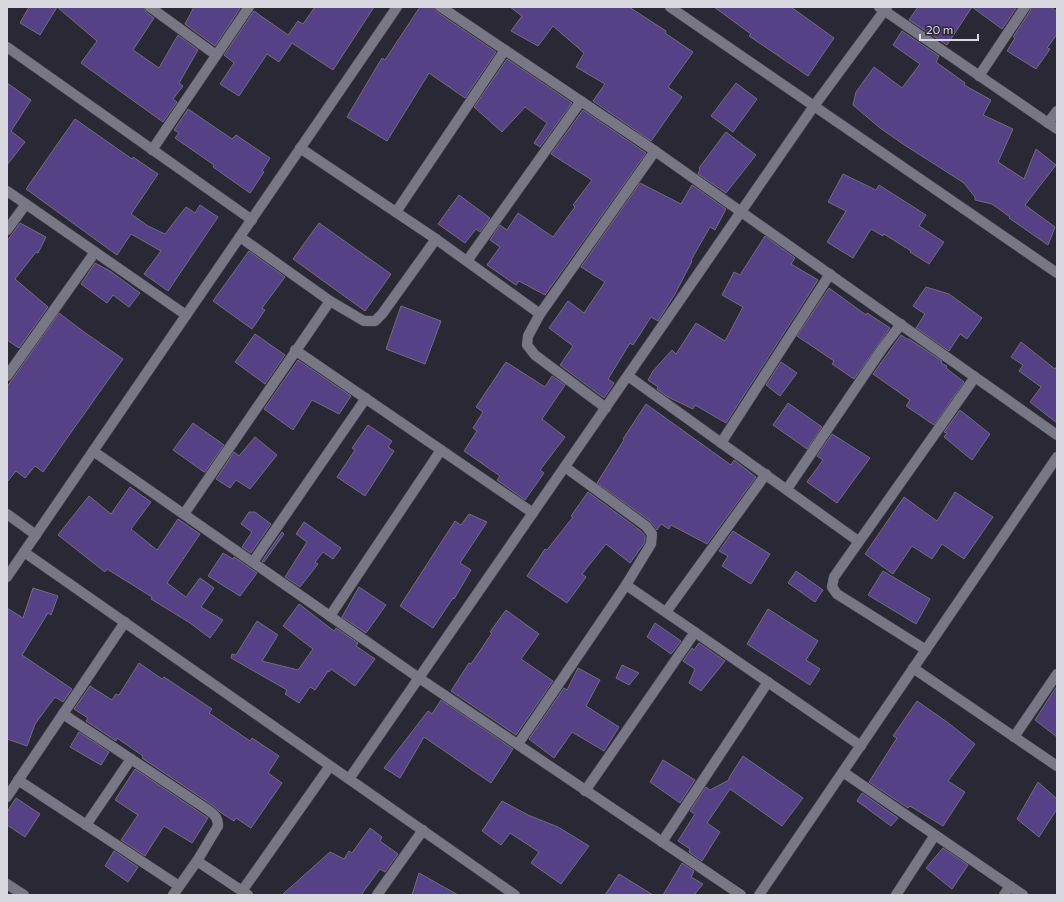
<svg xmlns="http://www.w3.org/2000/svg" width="1064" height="902" font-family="Commissioner,sans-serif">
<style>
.building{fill:#554286;stroke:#706d7c}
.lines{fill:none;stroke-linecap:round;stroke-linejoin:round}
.street-casing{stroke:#46444f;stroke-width:11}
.street{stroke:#797685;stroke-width:10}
</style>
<rect width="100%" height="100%" fill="#2b2835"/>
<!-- building -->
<g class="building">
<path d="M29 7H144L146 12 154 18 133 50 159 68 178 35 198 50 179 83 183 86 173 99 177 102 163 122 81 63 97 41 57 7 40 35 20 23Z"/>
<path d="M194 7H241L215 46 185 24Z"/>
<path d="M315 7H374L333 70 292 43 279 62 267 54 239 96 220 84 234 63 224 55 254 11 288 35 298 21 303 24Z"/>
<path d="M420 7H435L437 12 496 52 465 98 429 73 387 141 347 117 382 58 385 60Z"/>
<path d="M510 7H629L666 31 665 33 693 52 668 87 682 97 651 141 593 101 605 84 576 67 584 53 553 26 538 46 511 31 522 16Z"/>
<path d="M714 7H791L834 38 808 76 749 36 751 34Z"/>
<path d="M918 7H1017L1002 29 972 7 947 45 909 20Z"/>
<path d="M1031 7H1051L1057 12V34L1047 48 1050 49 1036 69 1007 51 1015 38 1013 37 1030 11Z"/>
<path d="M902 31 939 56 936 62 965 83 964 85 991 100 983 115 1013 129 998 162 1024 179 1036 149 1056 165 1025 205 1055 227 1048 245 1009 218 1010 217 992 204 975 200V197L964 183 903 144 880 128 853 105 856 92 874 67 902 88 920 64 893 45Z"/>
<path d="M507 59 572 103 540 147 534 143 547 123 525 107 502 132 474 107Z"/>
<path d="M7 83 31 100 11 131 25 142 7 165Z"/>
<path d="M736 83 757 99 733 132 711 116Z"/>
<path d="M188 109 232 139 236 135 270 158 262 171 264 172 250 193 213 167 214 165 175 138 179 133 174 130Z"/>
<path d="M583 110 646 153 545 295 519 281 516 285 487 265 500 247 490 240 500 225 507 230 518 213 553 237 575 207 573 205 592 180 551 154Z"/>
<path d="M75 119 132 159 133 157 158 174 131 214 148 226 165 234 186 207 195 213 200 205 218 217 168 291 144 274 161 251 131 234 117 255 26 189Z"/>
<path d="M726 132 756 155 726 193 698 174 700 169 699 168Z"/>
<path d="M843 174 876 190 879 185 926 215 919 226 944 242 929 264 910 252 911 251 884 234 883 236 871 229 853 258 827 242 846 211 828 202Z"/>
<path d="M640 183 681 204 692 185 726 209 715 230 710 227 691 260 692 261 675 294 658 321 651 317 633 345 630 343 608 379 614 383 604 398 560 365 573 346 549 328 568 301 584 313 605 282 581 267Z"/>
<path d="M459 195 490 218 480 232 476 229 465 243 438 224Z"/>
<path d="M20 223 46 237 38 253 36 252 15 279 48 307 19 348 7 340V241Z"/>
<path d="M319 223 391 274 365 311 293 259Z"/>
<path d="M765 236 795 258 791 264 818 280 726 423 695 405 693 409 668 397 657 389 658 387 648 380 653 371 672 350 676 354 696 323 725 341 743 307 722 295 734 272 740 275Z"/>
<path d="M249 251 285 277 262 308 265 310 252 329 213 301Z"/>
<path d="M95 263 110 271 140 293 129 307 113 295 107 303 81 284Z"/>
<path d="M926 287 949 294 982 318 967 339 960 334 949 351 916 328 925 314 913 306Z"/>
<path d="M829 288 866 315 867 313 890 328 854 379 832 364 834 361 797 336Z"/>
<path d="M401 306 441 321 425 364 386 349Z"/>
<path d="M59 313 84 332 123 359 43 472 35 466 25 478 16 471 7 482V387Z"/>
<path d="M255 334 285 355 265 384 235 362Z"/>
<path d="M901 335 907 339H909L942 361 941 363 947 366 946 368 964 382 934 425 906 406 910 400 873 374Z"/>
<path d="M1021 342 1055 369 1057 366V423L1030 402 1041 387 1019 371 1023 365 1011 357Z"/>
<path d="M298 360 351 396 339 414 312 400 293 430 264 409Z"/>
<path d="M506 362 545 387 552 376 565 385 542 419 565 437 540 470 544 473 525 500 497 480 500 476 464 451 477 431 473 428 483 412 476 407Z"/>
<path d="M781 362 797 373 780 396 766 385Z"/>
<path d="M788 403 822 427 807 449 773 425Z"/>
<path d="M646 404 731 465 734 460 756 477 707 544 671 525 669 529 661 524 657 530 650 521 597 483 624 440 623 439Z"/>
<path d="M960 410 990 434 972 460 944 437 947 433 944 432Z"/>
<path d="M193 423 224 445 205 472H204L173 450Z"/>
<path d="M368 425 392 441 388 447 394 451 365 496 337 477 355 450 352 448Z"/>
<path d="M832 434 870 458 837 503 807 482 823 460 817 456Z"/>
<path d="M255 437 277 455 250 489 236 480 230 488 216 479 234 452 239 456Z"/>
<path d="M130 487 151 502 131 529 157 550 178 519 200 534 167 583 186 597 200 578 214 588 201 607 223 620 210 638 190 623 151 599 152 597 107 569 105 572 58 535 89 496 111 514Z"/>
<path d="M588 492 641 531 645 536V542L630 563 606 544 582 574 586 577 567 603 527 576 545 549 547 550 573 517 571 516Z"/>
<path d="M955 492 993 517 964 559 942 544 932 559 912 546 893 574 865 554 904 497 937 521Z"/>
<path d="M249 512H255L271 524 251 553 242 547 252 532 241 524Z"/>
<path d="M469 514 487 522 460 563 471 570 454 599 453 598 433 628 400 606 455 521 461 525Z"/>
<path d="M304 522 341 548 333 559 323 552 315 562 318 564 300 587 285 577 307 542 296 534Z"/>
<path d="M733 531 770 554 751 584 722 566 728 556 719 551Z"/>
<path d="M282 532 284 534 264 562 262 561Z"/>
<path d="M223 553 233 559 234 557 257 573 240 596 208 576Z"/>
<path d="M796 571 823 590 815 602 788 583Z"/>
<path d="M883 571 930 599 916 624 868 595Z"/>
<path d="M359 587 386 605 366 633 342 617Z"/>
<path d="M33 588 58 596 51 615 48 613 22 655 72 689 63 702 55 697 35 724 27 746 7 739V608L23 618Z"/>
<path d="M299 604 334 631 336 628 358 643 356 646 375 659 355 686 331 669 329 672 328 671 315 690 310 687 299 703 285 694 287 690 231 658 232 654 236 655 257 621 278 635 262 661 298 670 313 649 283 626Z"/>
<path d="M768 609 818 641 806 660 820 669 810 685 747 644Z"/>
<path d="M506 610 539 634 521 659 553 681 516 735 451 691 469 663 471 664 492 633 490 632Z"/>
<path d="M655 623 681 641 672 653 671 654 647 637Z"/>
<path d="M699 643 725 661 701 691 689 683 695 669 683 661 692 648 694 650Z"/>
<path d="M139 663 162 679 164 677 212 709 209 713 250 741 252 738 279 756 268 773 282 783 251 828 236 818 234 821 220 812 212 805 142 758 143 756 117 738 116 741 86 721 88 718 74 709 90 686 112 700 116 694 119 695Z"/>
<path d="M622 665 639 673 629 685 616 678Z"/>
<path d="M578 668 600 680 586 706 619 727 604 751 572 732 554 758 529 739 564 688 567 690Z"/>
<path d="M1057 686V737L1035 720Z"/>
<path d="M441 700 513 749 491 783 424 737 400 778 384 768 428 711 432 714Z"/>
<path d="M917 701 947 722 975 744 948 781 965 792 943 826 910 806 908 808 869 782 897 738 893 736Z"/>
<path d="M79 732 109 752 101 765 70 747Z"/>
<path d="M743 756 803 798 782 826 730 789 707 823 720 832 702 861 689 852 690 849 678 841 695 814 690 811 706 787 710 790 729 780V778Z"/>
<path d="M663 760 695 780 680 803 650 782Z"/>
<path d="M135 769 208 818 192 843 164 826 145 856 121 840 138 815 115 800Z"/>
<path d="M1038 782 1057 799V809L1039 837 1017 819Z"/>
<path d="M862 793 898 818 891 826 857 801Z"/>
<path d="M16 798 40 814 25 837 7 825V812Z"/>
<path d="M502 801 528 815 558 827 589 846 561 884 531 863 539 852 510 833 501 845 482 831Z"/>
<path d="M370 828 382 837 380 841 398 854 385 872 380 869 361 895H282L330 852 344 859 349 851 352 853Z"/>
<path d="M943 848 968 865 952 889 926 868Z"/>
<path d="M114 851 138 867 128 882 105 866Z"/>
<path d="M682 863 694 871 691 877 703 884 694 895H663Z"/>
<path d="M419 873 458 895H412Z"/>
<path d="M619 874 653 895H605Z"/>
</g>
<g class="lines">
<defs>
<g id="street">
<path d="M150 7 216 55"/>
<path d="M441 7 655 151 1057 435"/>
<path d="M670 7 1057 273"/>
<path d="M879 7 1057 129"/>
<path d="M7 47 252 220"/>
<path d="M979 76 1025 7"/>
<path d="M1048 123 1057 111"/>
<path d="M300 148 436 239 540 314"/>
<path d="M152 150 249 7"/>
<path d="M7 191 186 315"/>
<path d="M396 212 505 50"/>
<path d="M7 230 26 204"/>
<path d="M467 261 581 101"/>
<path d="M330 301 364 321H375L382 314 436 239"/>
<path d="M295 350 533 513"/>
<path d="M7 376 95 252"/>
<path d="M628 376 858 541"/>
<path d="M606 408 535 355 527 345 528 336 540 314 655 151"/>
<path d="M721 443 830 274"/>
<path d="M93 451 419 678 741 895"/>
<path d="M787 489 882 349 901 324"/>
<path d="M7 514 36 535"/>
<path d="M184 514 330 301 240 237"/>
<path d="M24 552 515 895"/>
<path d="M253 562 366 398"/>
<path d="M7 577 397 7"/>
<path d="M626 585 861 746"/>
<path d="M666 612 766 474"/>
<path d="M330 616 441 450"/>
<path d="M926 650 837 594 832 587 834 577 975 377"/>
<path d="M913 668 1057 766"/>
<path d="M63 714 208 810C215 815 218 818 218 826L197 861 173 895"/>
<path d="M1014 737 1057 674"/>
<path d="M518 744 626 585 651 544 652 534 646 526 565 467"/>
<path d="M843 772 1023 895"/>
<path d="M349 779 814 106 887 7"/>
<path d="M18 780 179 886"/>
<path d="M585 791 695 632"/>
<path d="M7 797 125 622"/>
<path d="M86 825 131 759"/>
<path d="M662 842 768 682"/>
<path d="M197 861 248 895"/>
<path d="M7 884 24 895"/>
<path d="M242 891 330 766"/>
<path d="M377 895 423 830"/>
<path d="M759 895 1057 457"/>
<path d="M896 895 935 835"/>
<path d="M1004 895 1010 886"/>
</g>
</defs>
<!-- street casing -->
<use href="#street" class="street-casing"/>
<!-- street -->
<use href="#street" class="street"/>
</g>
<!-- border -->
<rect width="1064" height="902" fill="none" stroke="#d9d7e0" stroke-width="16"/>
<!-- scale -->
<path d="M920 34v6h58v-6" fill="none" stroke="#d9d7e0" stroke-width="2"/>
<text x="926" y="34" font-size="12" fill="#d9d7e0" stroke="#2b2835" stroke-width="3" paint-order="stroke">20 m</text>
</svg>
